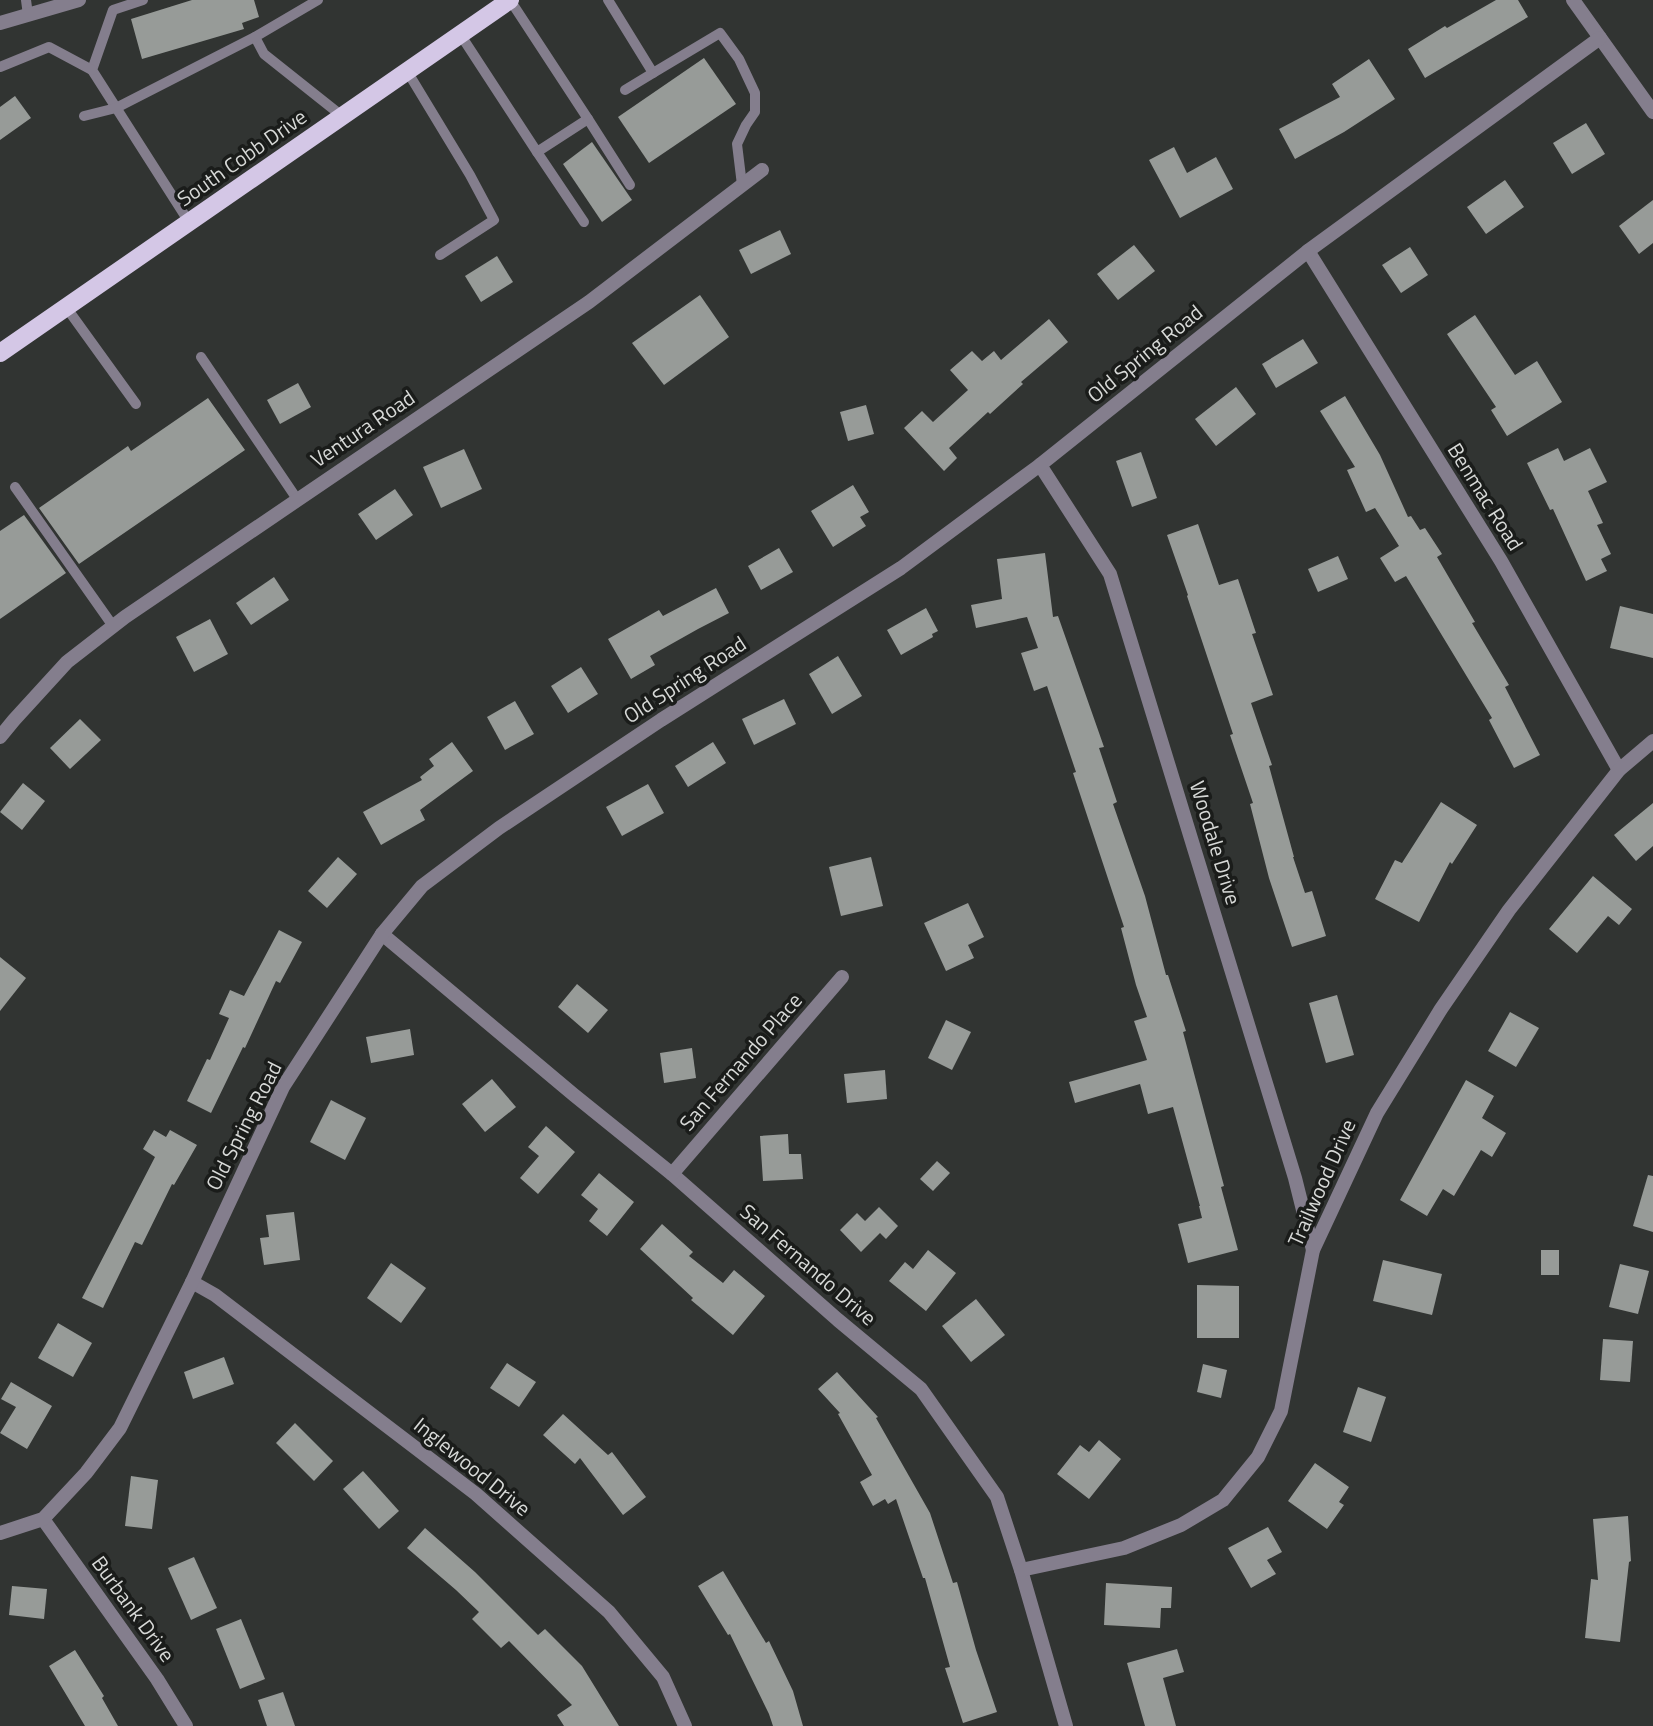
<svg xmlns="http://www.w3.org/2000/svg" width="1653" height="1726" font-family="'Titillium Web',sans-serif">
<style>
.building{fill:#979b98}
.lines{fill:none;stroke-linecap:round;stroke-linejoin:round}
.service{stroke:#847e8d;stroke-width:10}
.minor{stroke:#847e8d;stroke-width:14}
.primary{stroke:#d4c7e6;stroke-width:18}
.labels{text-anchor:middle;stroke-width:7;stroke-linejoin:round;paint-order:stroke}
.street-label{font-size:21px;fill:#d7d9d7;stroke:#1a1c1a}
</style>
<rect width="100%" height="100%" fill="#313432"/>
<!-- building -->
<g class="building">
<path d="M192 0H254L259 17 242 23 244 29 142 59 131 19Z"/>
<path d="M1496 0H1518L1528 17 1425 78 1408 49 1445 26 1447 28Z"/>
<path d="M704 58 736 104 649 163 618 117Z"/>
<path d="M1369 59 1395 99 1344 132 1295 159 1279 129 1340 97 1332 84Z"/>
<path d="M15 96 31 118 0 140V107Z"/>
<path d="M1586 123 1605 154 1572 174 1553 143Z"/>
<path d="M592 142 632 200 602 222 563 164Z"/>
<path d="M1174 147 1187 173 1216 157 1233 189 1180 218 1149 160Z"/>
<path d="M1505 180 1524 207 1486 234 1467 207Z"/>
<path d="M1653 200V243L1639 254 1619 226Z"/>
<path d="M780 230 791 254 751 274 739 250Z"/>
<path d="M1134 245 1155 271 1118 300 1097 274Z"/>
<path d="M1410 247 1428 275 1401 293 1382 265Z"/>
<path d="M497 256 513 282 481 302 465 276Z"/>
<path d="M700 295 729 337 664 385 632 343Z"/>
<path d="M1475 315 1515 375 1537 361 1562 402 1507 436 1491 410 1496 407 1447 334Z"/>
<path d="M1049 319 1068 342 1021 382 1023 384 990 414 988 412 949 448 957 458 944 471 904 428 922 411 933 422 968 390 950 370 972 351 982 361 994 351 1001 360Z"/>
<path d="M1303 339 1318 363 1276 388 1262 364Z"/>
<path d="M298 383 311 407 280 424 267 400Z"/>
<path d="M1236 387 1256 414 1216 446 1195 419Z"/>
<path d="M1345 396 1380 455 1408 517 1411 516 1420 530 1425 528 1442 554 1437 557 1475 622 1472 623 1509 685 1505 687 1540 755 1514 768 1489 720 1492 718 1406 576 1395 582 1380 558 1399 546 1375 508 1366 512 1347 470 1355 467 1320 411Z"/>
<path d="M208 398 245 450 79 564 39 508 128 446 131 451Z"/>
<path d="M866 405 874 434 848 441 840 412Z"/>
<path d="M1558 448 1564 461 1590 448 1607 482 1588 491 1603 523 1597 525 1611 554 1601 559 1607 571 1586 581 1553 509 1550 510 1527 463Z"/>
<path d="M464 449 482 489 441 508 423 467Z"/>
<path d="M1141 452 1157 498 1132 507 1116 461Z"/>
<path d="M853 485 869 512 860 517 866 526 833 547 811 511Z"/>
<path d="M395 489 413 515 376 540 358 514Z"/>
<path d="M24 515 66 573 0 619V531Z"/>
<path d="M1198 524 1219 585 1238 579 1256 633 1252 634 1273 695 1251 703 1272 765 1269 766 1294 857H1293L1305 893 1312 891 1326 936 1292 947 1269 878 1250 804 1253 803 1230 735 1233 734 1187 596 1188 595 1167 535Z"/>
<path d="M779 548 793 572 761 590 748 566Z"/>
<path d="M1045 553 1053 617 1058 616 1104 747 1099 748 1117 802 1113 804 1145 896 1166 975H1168L1186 1031 1183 1032 1224 1186 1221 1187 1238 1250 1188 1263 1178 1224 1202 1218 1199 1206H1200L1173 1107 1148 1114 1140 1084 1075 1103 1069 1082 1147 1060 1134 1021 1147 1017 1136 985 1121 928 1124 927 1073 773 1076 772 1047 686 1034 691 1021 653 1038 648 1027 617 976 628 971 605 1002 599 997 559Z"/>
<path d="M1338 556 1348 579 1318 592 1308 569Z"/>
<path d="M274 577 289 600 251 625 236 603Z"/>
<path d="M716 588 729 613 698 629 650 656 655 665 631 679 608 639 659 610 663 616Z"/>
<path d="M1620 606 1653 614V658L1610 648Z"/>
<path d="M926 608 938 631 932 634 933 637 901 655 887 630Z"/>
<path d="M210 619 228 654 194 672 176 637Z"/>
<path d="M838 656 862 696 832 714 809 674Z"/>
<path d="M581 667 598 694 568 713 551 686Z"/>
<path d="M784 699 796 724 754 745 742 719Z"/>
<path d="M515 701 534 734 505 750 487 717Z"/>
<path d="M80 719 101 740 70 769 50 748Z"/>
<path d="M452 742 473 771 420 810 425 820 381 845 363 812 422 780 420 777 434 766 429 759Z"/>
<path d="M713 742 726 763 688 787 675 766Z"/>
<path d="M23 783 45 801 22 830 0 812Z"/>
<path d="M648 784 664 813 622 836 606 807Z"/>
<path d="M1441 802 1477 825 1452 864 1450 862 1419 922 1375 899 1395 860 1402 863Z"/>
<path d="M1653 803V846L1636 861 1614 835Z"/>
<path d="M338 857 357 874 327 908 308 891Z"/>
<path d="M871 857 883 906 841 916 829 867Z"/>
<path d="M1593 876 1632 909 1619 925 1608 916 1577 953 1549 929Z"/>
<path d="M968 903 984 937 968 945 974 958 946 971 924 923Z"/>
<path d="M279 930 302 942 280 983 276 981 245 1048 243 1047 211 1113 187 1101 207 1059 210 1060 229 1018 219 1014 230 990 244 996Z"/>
<path d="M0 957 26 978 0 1011Z"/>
<path d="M577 984 608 1010 588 1033 558 1007Z"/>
<path d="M1337 995 1354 1055 1326 1063 1309 1003Z"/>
<path d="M1510 1012 1539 1028 1516 1067 1488 1051Z"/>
<path d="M946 1020 971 1032 952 1070 928 1058Z"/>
<path d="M410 1029 414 1055 371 1063 366 1037Z"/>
<path d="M692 1048 696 1078 664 1083 660 1053Z"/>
<path d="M885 1070 887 1099 847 1103 844 1074Z"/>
<path d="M492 1079 516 1107 485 1132 462 1104Z"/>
<path d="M1466 1080 1494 1096 1482 1118 1506 1133 1492 1157 1481 1150 1454 1196 1443 1189 1427 1216 1400 1200Z"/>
<path d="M331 1100 366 1118 345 1160 310 1142Z"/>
<path d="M546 1126 575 1152 538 1194 520 1178 539 1156 528 1147Z"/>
<path d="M154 1130 166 1137 170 1130 197 1145 174 1185 172 1184 142 1245 135 1242 103 1308 82 1298 155 1157 143 1149Z"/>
<path d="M788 1134 789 1154H801L803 1179 763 1181 760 1136Z"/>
<path d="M937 1161 950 1173 933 1191 920 1179Z"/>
<path d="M599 1173 634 1202 607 1236 589 1221 598 1209 581 1195Z"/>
<path d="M1648 1175 1653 1176V1232L1633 1226Z"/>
<path d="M879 1207 898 1226 886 1239 880 1233 861 1252 840 1230 857 1213 865 1221Z"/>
<path d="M294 1212 300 1260 264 1265 260 1238 269 1237 266 1215Z"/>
<path d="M662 1224 693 1252 689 1256 723 1283 734 1270 765 1296 733 1335 691 1300 693 1298 640 1249Z"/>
<path d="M928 1250 956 1273 926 1311 889 1281 905 1262 913 1269Z"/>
<rect x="1541" y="1250" width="18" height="25"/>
<path d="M1383 1260 1442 1274 1432 1315 1373 1301Z"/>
<path d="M391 1263 426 1288 401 1323 367 1298Z"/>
<path d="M1620 1264 1649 1271 1638 1314 1609 1307Z"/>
<path d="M1197 1285 1239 1286V1338H1197Z"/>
<path d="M976 1299 1005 1335 971 1362 942 1326Z"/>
<path d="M58 1323 92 1343 73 1377 38 1358Z"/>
<path d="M1603 1339 1633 1341 1630 1382 1600 1380Z"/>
<path d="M224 1357 234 1384 193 1399 184 1372Z"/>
<path d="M507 1363 536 1382 519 1407 490 1388Z"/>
<path d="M1203 1364 1227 1370 1221 1398 1197 1392Z"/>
<path d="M837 1372 878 1417 876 1418 930 1513 953 1583 957 1582 976 1650 997 1712 963 1723 945 1668 950 1667 925 1578H923L896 1499 888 1504 885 1499 873 1506 860 1482 872 1475 838 1414 840 1413 818 1389Z"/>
<path d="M11 1382 52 1406 27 1449 0 1433 16 1407 1 1399Z"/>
<path d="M1358 1387 1386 1397 1371 1442 1343 1432Z"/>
<path d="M563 1414 608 1455 612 1452 646 1497 623 1515 580 1458 575 1464 543 1435Z"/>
<path d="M295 1423 333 1461 314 1481 276 1443Z"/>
<path d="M1099 1440 1121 1459 1089 1499 1057 1474 1080 1445 1089 1452Z"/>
<path d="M1315 1463 1349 1487 1339 1502 1344 1505 1327 1529 1288 1501Z"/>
<path d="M363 1471 399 1511 379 1529 343 1489Z"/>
<path d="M131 1476 158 1480 152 1529 125 1526Z"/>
<path d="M1628 1516 1631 1561 1629 1562 1620 1642 1585 1638 1591 1579 1598 1580 1593 1519Z"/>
<path d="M1268 1527 1282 1552 1267 1560 1276 1574 1251 1588 1228 1548Z"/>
<path d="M425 1528 475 1572 538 1635 545 1629 582 1666 619 1726H564L557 1715 572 1705 509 1641 501 1648 472 1619 479 1612 456 1590 407 1548Z"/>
<path d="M194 1557 217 1608 191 1620 168 1568Z"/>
<path d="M723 1571 766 1643 769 1641 793 1691 803 1726H773L769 1714 730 1634 728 1635 698 1586Z"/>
<path d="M1106 1583 1172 1587 1171 1608H1161L1160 1628 1104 1625Z"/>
<path d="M12 1586 47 1589 44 1619 9 1615Z"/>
<path d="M241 1619 265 1679 240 1689 216 1629Z"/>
<path d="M1177 1649 1184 1672 1163 1678 1176 1726H1145L1127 1663Z"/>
<path d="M75 1650 104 1696 102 1698 118 1726H85L49 1666Z"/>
<path d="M283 1692 295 1726H267L258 1700Z"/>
</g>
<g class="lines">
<!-- service -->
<g class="service">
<path d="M26 0 28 15"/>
<path d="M143 0 113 10 92 70 189 222"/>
<path d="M318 0 255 37 264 54 342 116"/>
<path d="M608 0 653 73 720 33 739 59 755 93V112L746 125 737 144 742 185"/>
<path d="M460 34 537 152 588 119 510 0"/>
<path d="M0 67 49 47 92 70"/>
<path d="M407 71 470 175 494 220 440 255"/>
<path d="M625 90 653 73"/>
<path d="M84 116 116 108 255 37"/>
<path d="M588 119 630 185"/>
<path d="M537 152 584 222"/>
<path d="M66 307 136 404"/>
<path d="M201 357 297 499"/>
<path d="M15 487 113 626"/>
</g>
<!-- minor -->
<g class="minor">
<path d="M1573 0 1653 112"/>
<path d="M0 23 79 0"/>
<path d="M1308 251 1501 561 1619 770"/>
<path d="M1040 465 1110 574 1295 1178 1313 1250"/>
<path d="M0 737 14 720 67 662 125 617 589 302 762 170"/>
<path d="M382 934 574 1095 672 1174 838 1320 921 1389 997 1497 1021 1570 1066 1726"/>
<path d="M672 1174 842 977"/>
<path d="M192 1282 215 1295 476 1494 609 1612 663 1677 685 1726"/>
<path d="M43 1519 157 1679 186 1726"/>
<path d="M0 1533 43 1519 86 1473 120 1428 192 1282 283 1087 382 934 422 886 499 828 661 720 901 568 1040 465 1308 251 1600 38"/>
<path d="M1021 1570 1124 1548 1181 1525 1223 1500 1258 1457 1281 1411 1313 1250 1377 1113 1441 1009 1509 910 1619 770 1653 741"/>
</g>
<!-- primary -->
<path class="primary" d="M0 353 510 0"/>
</g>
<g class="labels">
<!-- street labels -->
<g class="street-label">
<text transform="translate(242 158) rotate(-35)" y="7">South Cobb Drive</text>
<text transform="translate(1145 354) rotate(-39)" y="7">Old Spring Road</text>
<text transform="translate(363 429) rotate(-34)" y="7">Ventura Road</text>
<text transform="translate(1485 497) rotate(58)" y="7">Benmac Road</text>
<text transform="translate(685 680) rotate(-33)" y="7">Old Spring Road</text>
<text transform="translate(1215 843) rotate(73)" y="7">Woodale Drive</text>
<text transform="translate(741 1062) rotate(-49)" y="7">San Fernando Place</text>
<text transform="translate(244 1126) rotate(-63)" y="7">Old Spring Road</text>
<text transform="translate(1322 1183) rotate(-66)" y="7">Trailwood Drive</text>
<text transform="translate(808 1265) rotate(41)" y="7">San Fernando Drive</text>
<text transform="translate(472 1467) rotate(39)" y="7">Inglewood Drive</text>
<text transform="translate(133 1609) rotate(54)" y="7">Burbank Drive</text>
</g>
</g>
</svg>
